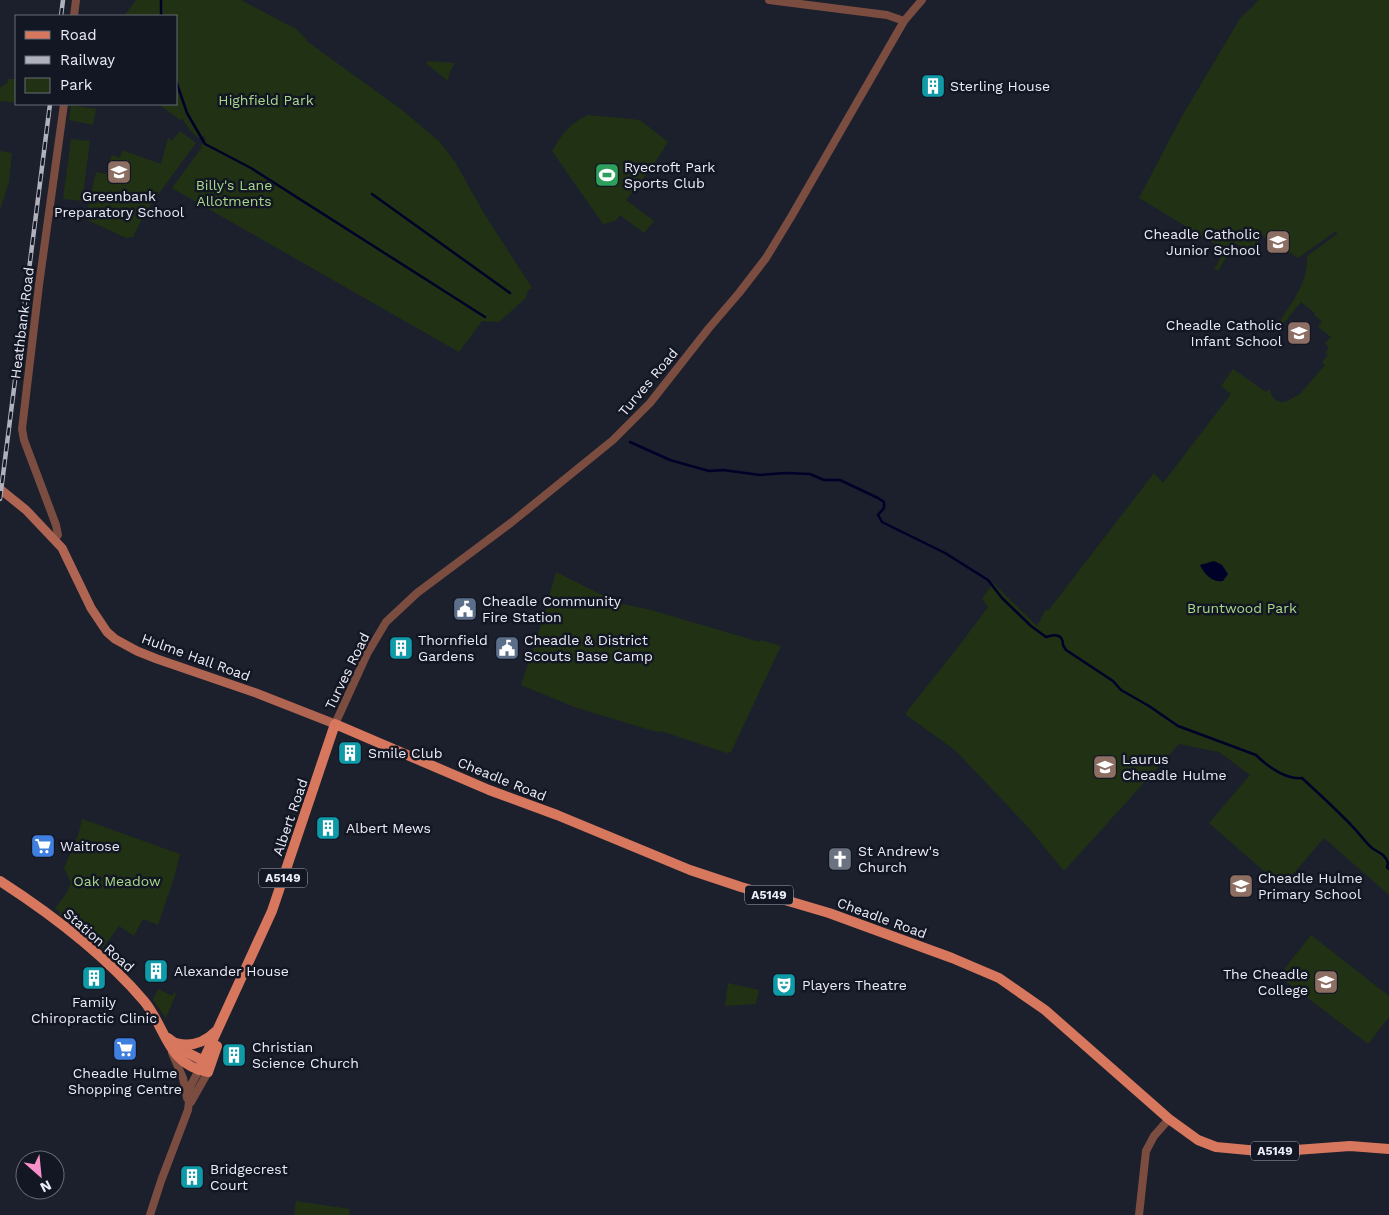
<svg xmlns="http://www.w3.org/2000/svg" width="1389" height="1215" font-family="'Work Sans',sans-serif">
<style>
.green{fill:#203213}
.water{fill:#000129}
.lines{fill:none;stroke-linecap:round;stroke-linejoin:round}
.stream{stroke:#000129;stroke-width:2.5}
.tertiary{stroke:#7b4d40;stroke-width:8}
.secondary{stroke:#af6551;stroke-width:9}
.primary{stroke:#d7775e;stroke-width:10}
.rail-casing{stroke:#afb1bc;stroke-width:4.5}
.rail{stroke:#131623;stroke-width:2.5;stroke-dasharray:8;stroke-linecap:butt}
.labels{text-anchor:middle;stroke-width:5;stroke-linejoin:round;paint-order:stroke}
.shield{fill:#131623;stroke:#aaacb7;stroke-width:1}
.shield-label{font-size:12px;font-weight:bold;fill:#eaecf6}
.poi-label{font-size:14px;fill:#eaecf6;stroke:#131623;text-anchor:start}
.park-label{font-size:14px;fill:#a9d989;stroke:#131623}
.street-label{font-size:14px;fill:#eaecf6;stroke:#131623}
</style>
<rect width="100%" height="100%" fill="#1c1f2c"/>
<!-- green -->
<g class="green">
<path d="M136 0H241L296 29 305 38 308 42 402 110 440 142 455 162 485 215 532 288 528 290 526 298 499 322 482 321 459 352 172 188 202 147 201 146 206 138 204 136 199 138C191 133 187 126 182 118L180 120 158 104H176V16H124Z"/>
<path d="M1258 0H1389V895L1324 838 1282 887 1209 823 1250 775 1219 752 1179 744 1064 871 1027 826 956 751 905 714 962 642 988 607 982 599 993 583 1037 626 1046 609 1048 611 1154 473 1163 483 1231 394 1221 386 1233 369 1266 392 1269 388C1271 397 1275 402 1285 402L1300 394 1325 365 1322 362 1328 355 1325 353 1329 347 1325 343 1331 337 1318 327 1322 321 1314 315 1315 313 1301 302 1283 324 1280 321C1292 302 1309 281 1307 256L1337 234 1336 231 1298 258 1262 235 1251 253 1235 243 1218 271 1214 269 1225 250 1139 198 1181 118 1239 20C1245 12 1252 9 1258 0Z"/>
<path d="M429 61 455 63 450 71 448 81 428 65 426 63Z"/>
<path d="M8 79H16V103L0 101V88L7 83Z"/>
<path d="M71 105 96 109 93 125 69 120Z"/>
<path d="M588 115 640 120 668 142 652 167 626 200 654 221 644 233 620 215 615 221 603 224 552 151C563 133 569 124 588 115Z"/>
<path d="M180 131 196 143 146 211 133 237 126 238 85 219 96 172 106 174 112 155 120 158 122 150 161 164 168 138 172 141Z"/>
<path d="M71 139 90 141 82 201 63 199Z"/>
<path d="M0 151 12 153 9 182 0 210Z"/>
<path d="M556 572 618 603 651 610 760 642 761 640 781 646 731 752 727 753 661 731 657 732 577 708 521 685 542 622Z"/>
<path d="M82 819 180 854 175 875 158 925 143 919 134 936 119 926 103 948 80 930 82 928 79 926 78 928 59 914 60 912 55 908 66 894 71 883 64 868 78 836Z"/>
<path d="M1311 935 1389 996V1017L1368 1044 1279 976Z"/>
<path d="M728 983 759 990 756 1004 725 1006Z"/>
<path d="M158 989 172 996 174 992 176 994 166 1018 153 1000Z"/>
<path d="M296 1201 350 1209 349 1215H294Z"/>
</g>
<!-- water -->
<path class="water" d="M1214 561 1222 565 1228 574 1223 581C1213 583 1204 574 1200 565Z"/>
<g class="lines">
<!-- stream -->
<g class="stream">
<path d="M161 0V16"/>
<path d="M176 81 187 113 205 144 251 168 485 317"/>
<path d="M372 194 510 293"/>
<path d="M630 442 670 460 709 471 723 470 760 475 786 473 810 474 824 480H840L878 498 884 502V508L878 515 882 522 945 553 988 580 1002 598 1031 626 1046 637C1055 634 1063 634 1063 645L1066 650 1113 681 1121 690 1149 706 1178 726 1256 755C1267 766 1286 780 1302 778 1319 794 1337 810 1353 827 1359 833 1365 842 1372 848 1379 853 1385 854 1388 863L1387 867 1389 869"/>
</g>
<!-- tertiary -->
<g class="tertiary">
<path d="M769 0 887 15 904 21"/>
<path d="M74 16 76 0"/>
<path d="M54 539 58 535 56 525 24 440 22 429 39 285 64 104"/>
<path d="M335 724 367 654 386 622 417 593 512 522 613 440 650 403 709 328 739 293 766 258 791 217 904 21 922 0"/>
<path d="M172 1053 183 1078 187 1098"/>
<path d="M191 1102 208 1072"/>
<path d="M150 1215 161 1181 188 1110 191 1085 199 1070"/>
<path d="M1139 1215 1146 1151 1154 1136 1169 1119"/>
</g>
<!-- secondary -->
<path class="secondary" d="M0 489 26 510 62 548 91 608 107 632 115 639 137 651 157 659 256 693 335 724"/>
<!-- primary -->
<g class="primary">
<path d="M0 881C51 914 105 955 144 1001 167 1029 166 1064 208 1072L217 1046"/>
<path d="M168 1038 188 1053 208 1063"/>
<path d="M176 1043C192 1047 204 1043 215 1032"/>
<path d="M199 1070 272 911 335 724 489 790 557 815 690 870 741 887 829 913 952 958 999 978 1045 1010 1169 1119 1198 1140 1216 1147 1259 1151H1282L1350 1146 1389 1149"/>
</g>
<defs>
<g id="rail">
<path d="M61 16 63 0"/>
<path d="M0 499 50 104"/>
</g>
</defs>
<!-- rail casing -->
<use href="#rail" class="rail-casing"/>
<!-- rail -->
<use href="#rail" class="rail"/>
</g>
<!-- icons -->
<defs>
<symbol id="building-square" viewBox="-11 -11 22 22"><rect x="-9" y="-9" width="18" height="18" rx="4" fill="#0f9aa8" stroke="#131623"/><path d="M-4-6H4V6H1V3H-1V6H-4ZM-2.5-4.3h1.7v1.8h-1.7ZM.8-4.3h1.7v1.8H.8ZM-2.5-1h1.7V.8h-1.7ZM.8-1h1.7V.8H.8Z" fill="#fff"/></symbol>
<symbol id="school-square" viewBox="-11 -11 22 22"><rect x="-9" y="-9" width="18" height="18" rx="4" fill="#8d6e63" stroke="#131623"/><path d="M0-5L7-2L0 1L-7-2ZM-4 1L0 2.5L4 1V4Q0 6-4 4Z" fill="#fff"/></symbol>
<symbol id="stadium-square" viewBox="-11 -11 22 22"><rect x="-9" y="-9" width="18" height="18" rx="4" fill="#2e9e5b" stroke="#131623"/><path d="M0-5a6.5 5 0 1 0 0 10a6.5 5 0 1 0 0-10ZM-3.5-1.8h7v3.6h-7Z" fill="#fff"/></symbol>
<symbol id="civic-square" viewBox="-11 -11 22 22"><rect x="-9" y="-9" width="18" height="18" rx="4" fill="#5c6f8a" stroke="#131623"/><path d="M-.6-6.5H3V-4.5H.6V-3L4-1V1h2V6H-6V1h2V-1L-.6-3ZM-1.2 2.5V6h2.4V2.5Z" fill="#fff"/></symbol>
<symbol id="supermarket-square" viewBox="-11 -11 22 22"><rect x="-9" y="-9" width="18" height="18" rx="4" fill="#3f7fe0" stroke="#131623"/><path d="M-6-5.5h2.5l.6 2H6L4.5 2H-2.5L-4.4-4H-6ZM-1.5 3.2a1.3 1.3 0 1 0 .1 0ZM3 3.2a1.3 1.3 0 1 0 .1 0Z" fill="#fff"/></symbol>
<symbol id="church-square" viewBox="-11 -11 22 22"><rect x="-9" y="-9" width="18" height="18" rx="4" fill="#6b7280" stroke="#131623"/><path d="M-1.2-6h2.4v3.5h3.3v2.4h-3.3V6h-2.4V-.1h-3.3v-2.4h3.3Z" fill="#fff"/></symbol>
<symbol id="university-square" viewBox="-11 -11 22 22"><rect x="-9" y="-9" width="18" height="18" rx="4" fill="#8d6e63" stroke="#131623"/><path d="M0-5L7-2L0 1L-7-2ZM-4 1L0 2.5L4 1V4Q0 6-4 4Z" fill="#fff"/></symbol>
<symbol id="theatre-square" viewBox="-11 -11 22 22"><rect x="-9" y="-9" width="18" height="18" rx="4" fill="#0f9aa8" stroke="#131623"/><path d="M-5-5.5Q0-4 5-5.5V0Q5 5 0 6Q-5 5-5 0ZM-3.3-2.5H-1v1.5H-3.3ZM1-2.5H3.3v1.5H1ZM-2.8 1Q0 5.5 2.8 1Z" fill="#fff"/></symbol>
</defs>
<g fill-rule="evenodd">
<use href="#building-square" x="919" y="72" width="28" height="28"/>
<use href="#school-square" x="105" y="158" width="28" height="28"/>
<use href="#stadium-square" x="593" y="161" width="28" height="28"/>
<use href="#school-square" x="1264" y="228" width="28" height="28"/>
<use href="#school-square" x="1285" y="319" width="28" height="28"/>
<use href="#civic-square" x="451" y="595" width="28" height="28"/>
<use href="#building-square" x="387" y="634" width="28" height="28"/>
<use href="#civic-square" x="493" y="634" width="28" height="28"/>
<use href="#building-square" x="336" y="739" width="28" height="28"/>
<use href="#school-square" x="1091" y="753" width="28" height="28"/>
<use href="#building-square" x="314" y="814" width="28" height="28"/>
<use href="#supermarket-square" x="29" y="832" width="28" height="28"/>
<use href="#church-square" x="826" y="845" width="28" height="28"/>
<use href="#school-square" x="1227" y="872" width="28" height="28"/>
<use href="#building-square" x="142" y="957" width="28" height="28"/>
<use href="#building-square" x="80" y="964" width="28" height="28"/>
<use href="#university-square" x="1312" y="968" width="28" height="28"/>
<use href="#theatre-square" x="770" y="971" width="28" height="28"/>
<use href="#supermarket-square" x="111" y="1035" width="28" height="28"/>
<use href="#building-square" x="220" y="1041" width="28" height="28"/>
<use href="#building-square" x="178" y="1163" width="28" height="28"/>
</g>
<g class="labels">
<!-- shield labels -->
<g class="shield">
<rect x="259" y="868.5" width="48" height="19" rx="4"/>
<rect x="745" y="885.5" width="48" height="19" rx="4"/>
<rect x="1251" y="1141.5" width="48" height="19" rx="4"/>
</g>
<g class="shield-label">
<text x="283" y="882">A5149</text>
<text x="769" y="899">A5149</text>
<text x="1275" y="1155">A5149</text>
</g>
<!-- poi labels -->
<g class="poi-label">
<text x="950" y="91">Sterling House</text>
<text x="624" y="172">Ryecroft Park<tspan x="624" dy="16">Sports Club</tspan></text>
<text x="119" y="201" text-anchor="middle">Greenbank<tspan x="119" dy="16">Preparatory School</tspan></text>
<text x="1260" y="239" text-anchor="end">Cheadle Catholic<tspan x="1260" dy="16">Junior School</tspan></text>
<text x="1282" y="330" text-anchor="end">Cheadle Catholic<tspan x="1282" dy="16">Infant School</tspan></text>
<text x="482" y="606">Cheadle Community<tspan x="482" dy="16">Fire Station</tspan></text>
<text x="418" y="645">Thornfield<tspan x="418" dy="16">Gardens</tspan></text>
<text x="524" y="645">Cheadle &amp; District<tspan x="524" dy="16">Scouts Base Camp</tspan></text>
<text x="368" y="758">Smile Club</text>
<text x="1122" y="764">Laurus<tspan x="1122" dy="16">Cheadle Hulme</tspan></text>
<text x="346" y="833">Albert Mews</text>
<text x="60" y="851">Waitrose</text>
<text x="858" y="856">St Andrew's<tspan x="858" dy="16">Church</tspan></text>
<text x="1258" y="883">Cheadle Hulme<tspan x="1258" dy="16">Primary School</tspan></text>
<text x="174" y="976">Alexander House</text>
<text x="1308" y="979" text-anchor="end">The Cheadle<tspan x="1308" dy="16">College</tspan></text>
<text x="802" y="990">Players Theatre</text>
<text x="94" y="1007" text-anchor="middle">Family<tspan x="94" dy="16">Chiropractic Clinic</tspan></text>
<text x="252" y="1052">Christian<tspan x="252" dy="16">Science Church</tspan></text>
<text x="125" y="1078" text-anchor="middle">Cheadle Hulme<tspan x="125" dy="16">Shopping Centre</tspan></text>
<text x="210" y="1174">Bridgecrest<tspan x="210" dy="16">Court</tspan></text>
</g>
<!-- park labels -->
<g class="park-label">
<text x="266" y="105">Highfield Park</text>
<text x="234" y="190">Billy's Lane<tspan x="234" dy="16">Allotments</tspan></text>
<text x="1242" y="613">Bruntwood Park</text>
<text x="117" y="886">Oak Meadow</text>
</g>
<!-- street labels -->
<g class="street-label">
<text transform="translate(22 323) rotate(-83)" y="5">Heathbank Road</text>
<text transform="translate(648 382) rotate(-50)" y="5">Turves Road</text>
<text transform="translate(196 657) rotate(20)" y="5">Hulme Hall Road</text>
<text transform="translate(347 671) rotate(-64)" y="5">Turves Road</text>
<text transform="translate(502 779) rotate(22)" y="5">Cheadle Road</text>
<text transform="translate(290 817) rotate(-71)" y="5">Albert Road</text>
<text transform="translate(882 918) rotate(20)" y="5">Cheadle Road</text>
<text transform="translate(99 940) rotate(41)" y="5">Station Road</text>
</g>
</g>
<!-- legend -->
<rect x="15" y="15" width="162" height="90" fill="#131623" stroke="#696c77"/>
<rect x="25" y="31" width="25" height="8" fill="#d7775e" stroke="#696c77"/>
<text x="60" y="40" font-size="15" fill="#eaecf6">Road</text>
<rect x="25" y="56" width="25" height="8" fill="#afb1bc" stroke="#696c77"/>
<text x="60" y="65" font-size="15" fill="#eaecf6">Railway</text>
<rect x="25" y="78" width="25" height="15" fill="#203213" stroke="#696c77"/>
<text x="60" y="90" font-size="15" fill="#eaecf6">Park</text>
<!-- north arrow -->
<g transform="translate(40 1175) rotate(153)"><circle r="24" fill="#131623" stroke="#696c77"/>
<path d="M0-4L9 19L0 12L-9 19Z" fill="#f990ca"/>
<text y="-8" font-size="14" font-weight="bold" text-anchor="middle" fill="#eaecf6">N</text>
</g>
</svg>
